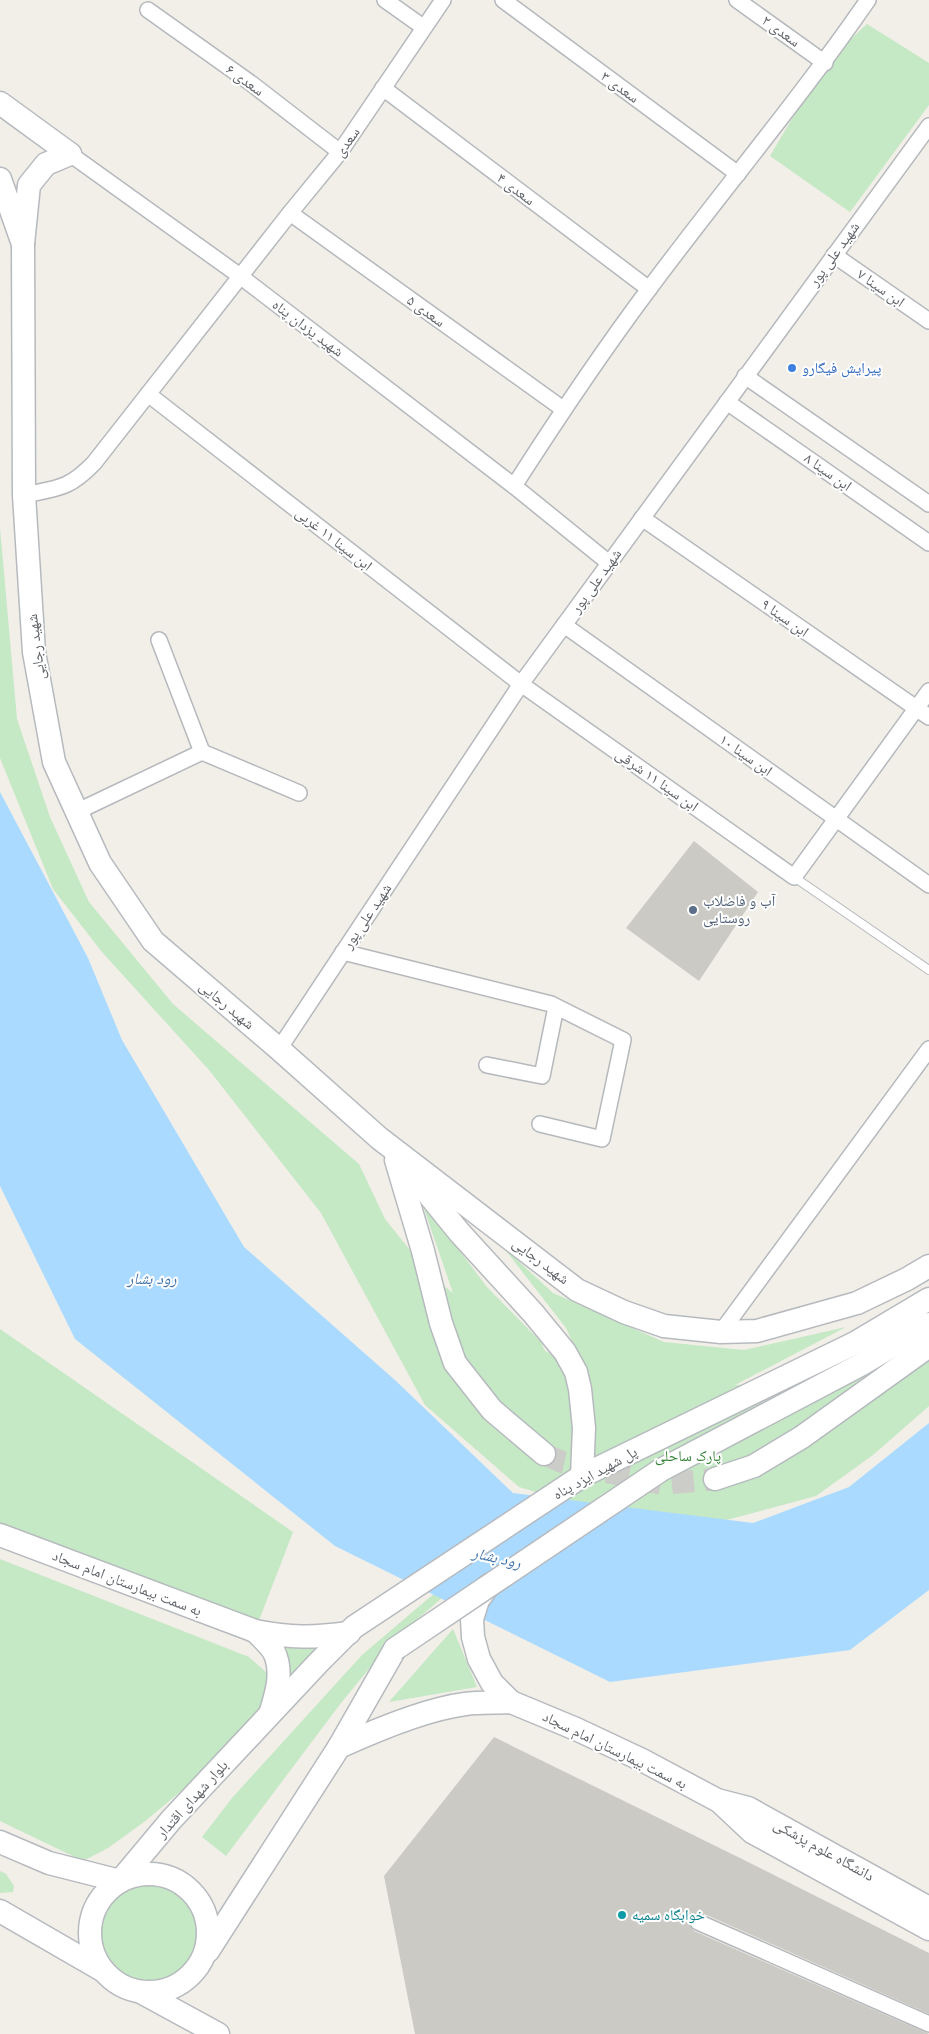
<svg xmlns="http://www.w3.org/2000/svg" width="929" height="2034" font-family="Figtree,'Noto Naskh Arabic',sans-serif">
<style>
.green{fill:#c5e8c5}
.water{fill:#aadaff}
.building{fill:#cccac5}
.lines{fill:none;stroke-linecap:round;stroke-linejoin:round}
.secondary-tunnel{stroke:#ccccc8;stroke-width:22;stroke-dasharray:22 11;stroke-linecap:butt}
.lane-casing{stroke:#b5b8bc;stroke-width:10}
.street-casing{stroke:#b5b8bc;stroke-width:18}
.secondary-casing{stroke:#b6babf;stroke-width:25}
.lane{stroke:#fff;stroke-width:8}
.street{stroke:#fff;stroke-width:15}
.secondary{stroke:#fff;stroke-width:22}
.secondary-bridge-casing{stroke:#b6babf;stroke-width:25;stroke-linecap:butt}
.secondary-bridge{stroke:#fff;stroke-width:22}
.shop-dot{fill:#3f7fe0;stroke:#fff;stroke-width:2}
.service-dot{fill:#5c6f8a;stroke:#fff;stroke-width:2}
.culture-dot{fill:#0f9aa8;stroke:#fff;stroke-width:2}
.labels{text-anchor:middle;stroke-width:4;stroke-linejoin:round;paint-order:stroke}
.street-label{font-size:15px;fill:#5f6368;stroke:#fff}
.shop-label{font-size:15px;fill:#366cbe;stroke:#fff;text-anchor:start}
.service-label{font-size:15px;fill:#4e5e75;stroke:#fff;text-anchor:start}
.park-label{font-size:15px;fill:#348238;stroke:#fff}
.culture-label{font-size:15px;fill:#0d838f;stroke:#fff;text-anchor:start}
.water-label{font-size:16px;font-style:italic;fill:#4174aa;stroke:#fff}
</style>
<rect width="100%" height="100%" fill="#f1efe8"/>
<!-- green -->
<g class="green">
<path d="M867 24 929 63V105L850 212 770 156 825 63Z"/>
<path d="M0 528 17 719 50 817 89 902 173 1004 359 1164 385 1219 430 1275 453 1293 421 1200 487 1287 541 1342 545 1351 575 1365 583 1366 566 1328 503 1247 553 1293 664 1342 744 1350 846 1327 735 1385 771 1384 929 1308V1313L821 1378 912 1363 929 1350V1406L873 1455 816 1496 689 1530 457 1585 391 1642 341 1703 226 1856 202 1837 232 1798 362 1655 450 1580 556 1498 519 1487 425 1405 321 1213 209 1070 102 952 53 889 0 758Z"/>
<path d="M0 1329 293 1532 256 1628 0 1524Z"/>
<path d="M0 1559 249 1657 294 1697 144 1822 108 1848 83 1861 0 1821Z"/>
<path d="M453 1629 477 1687 389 1702Z"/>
<path d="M320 1645 289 1680 284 1647Z"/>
<path d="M0 1871 6 1874 14 1886 13 1892 0 1893Z"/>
<circle cx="149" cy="1934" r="52"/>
</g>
<!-- water -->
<path class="water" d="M0 792 88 958 122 1040 244 1247 396 1381 513 1493 753 1523 849 1487 929 1423V1590L850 1650 610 1682 335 1546 75 1339 0 1186Z"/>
<!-- building -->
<g class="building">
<path d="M694 841 758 892 699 981 626 928Z"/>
<path d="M494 1737 740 1858 929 1953V2014L702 1913 693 1914 689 1923 694 1931 929 2034H415L384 1876Z"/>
</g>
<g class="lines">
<!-- secondary-tunnel -->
<path class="secondary-tunnel" d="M544 1454 562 1462 662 1484 715 1479"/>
<defs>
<path id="lane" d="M794 877 929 970"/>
<g id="street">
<path d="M385 0 423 27"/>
<path d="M503 0 738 174"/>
<path d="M737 0 825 63"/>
<path d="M148 10 252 84 340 152"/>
<path d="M383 88 649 289"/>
<path d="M70 154 240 276 514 486 609 563"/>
<path d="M290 213 563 409"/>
<path d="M834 255 929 321"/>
<path d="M745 376 929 504"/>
<path d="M148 394 521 684 794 877 929 691"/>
<path d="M727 402 929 543"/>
<path d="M514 486C557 419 601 353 649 289 721 192 799 100 868 0"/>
<path d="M24 495C58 488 69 489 94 463L290 213 340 152 443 0"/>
<path d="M642 518 929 717"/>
<path d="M564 625 929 885"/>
<path d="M202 752 299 793"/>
<path d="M76 812 202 752 159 640"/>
<path d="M343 952 551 1004 623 1040 602 1139 540 1124"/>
<path d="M279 1049 521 684 929 126"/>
<path d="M487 1065 542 1076 556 1007"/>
<path d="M721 1332 929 1049"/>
<path d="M698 1922 929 2024"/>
</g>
<g id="secondary">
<path d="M0 103 70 154"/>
<path d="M0 179 23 244 29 185 46 164 70 154"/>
<path d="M23 244 24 495 34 652 54 762 100 863 153 941 279 1049 379 1138 577 1290 624 1312 664 1326 721 1332 757 1331 857 1303 907 1279 929 1266"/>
<path d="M396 1160 423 1251 441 1323 455 1363 492 1410 544 1454"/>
<path d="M412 1174 459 1232 533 1313 565 1352 576 1372 580 1389 584 1428 582 1476"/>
<path d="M661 1470 862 1364 929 1324"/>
<path d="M715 1479 754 1466 802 1437 929 1346"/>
<path d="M0 1535 255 1631C291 1638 312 1638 349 1633"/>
<path d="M489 1585 478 1600 472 1619 473 1637 479 1659 492 1683 511 1702 576 1729 642 1760 717 1800 748 1808 929 1908"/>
<path d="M255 1631C261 1637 270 1645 274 1652 283 1671 277 1692 271 1711"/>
<path d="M339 1747C374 1731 427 1709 465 1704 480 1702 496 1703 511 1702"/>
<path d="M720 1802 752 1832 929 1929"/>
<path d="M0 1842 49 1863 120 1881 171 1820 319 1662 354 1627 582 1476 855 1343 929 1299"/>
<circle cx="149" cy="1933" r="59"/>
<path d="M0 1911 102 1970"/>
<path d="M208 1951 339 1747 395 1649"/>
<path d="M141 1992 218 2034"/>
</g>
</defs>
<!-- lane casing -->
<use href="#lane" class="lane-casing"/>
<!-- street casing -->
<use href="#street" class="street-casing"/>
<!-- secondary casing -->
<use href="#secondary" class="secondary-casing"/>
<!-- lane -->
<use href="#lane" class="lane"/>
<!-- street -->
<use href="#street" class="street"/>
<!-- secondary -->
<use href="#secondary" class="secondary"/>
<defs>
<path id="secondary-bridge" d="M395 1649 661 1470"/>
</defs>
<!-- secondary-bridge casing -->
<use href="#secondary-bridge" class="secondary-bridge-casing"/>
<!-- secondary-bridge -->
<use href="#secondary-bridge" class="secondary-bridge"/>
</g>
<!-- markers -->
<circle class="shop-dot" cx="792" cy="368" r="5"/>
<circle class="service-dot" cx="693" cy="910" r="5"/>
<circle class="culture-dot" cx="622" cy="1915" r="5"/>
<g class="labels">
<!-- street labels -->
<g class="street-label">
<text transform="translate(781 31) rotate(36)" y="5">سعدی ۲</text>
<text transform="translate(245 80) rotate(36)" y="5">سعدی ۶</text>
<text transform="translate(620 87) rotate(36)" y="5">سعدی ۳</text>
<text transform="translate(347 142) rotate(-55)" y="5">سعدی</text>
<text transform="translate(516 189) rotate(37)" y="5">سعدی ۴</text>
<text transform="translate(834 254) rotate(-54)" y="5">شهید علی پور</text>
<text transform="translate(881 288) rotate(35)" y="5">ابن سینا ۷</text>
<text transform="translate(426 311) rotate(36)" y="5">سعدی ۵</text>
<text transform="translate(308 328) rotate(37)" y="5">شهید یزدان پناه</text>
<text transform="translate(828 472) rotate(35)" y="5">ابن سینا ۸</text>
<text transform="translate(334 539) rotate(38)" y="5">ابن سینا ۱۱ غربی</text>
<text transform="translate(596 581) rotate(-54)" y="5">شهید علی پور</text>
<text transform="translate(785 618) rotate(35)" y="5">ابن سینا ۹</text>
<text transform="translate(36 647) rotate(-97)" y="5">شهید رجایی</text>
<text transform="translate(746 755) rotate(35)" y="5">ابن سینا ۱۰</text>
<text transform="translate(657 780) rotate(35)" y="5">ابن سینا ۱۱ شرقی</text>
<text transform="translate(367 916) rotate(-56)" y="5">شهید علی پور</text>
<text transform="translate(227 1005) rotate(40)" y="5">شهید رجایی</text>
<text transform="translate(541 1261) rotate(37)" y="5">شهید رجایی</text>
<text transform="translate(595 1473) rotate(-29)" y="5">پل شهید ایزد پناه</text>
<text transform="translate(127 1583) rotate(21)" y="5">به سمت بیمارستان امام سجاد</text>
<text transform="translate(615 1750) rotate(26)" y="5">به سمت بیمارستان امام سجاد</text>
<text transform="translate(192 1799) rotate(-48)" y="5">بلوار شهدای اقتدار</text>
<text transform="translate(824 1850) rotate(29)" y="5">دانشگاه علوم پزشکی</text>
</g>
<!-- shop labels -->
<g class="shop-label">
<text x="802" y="373">پیرایش فیگارو</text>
</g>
<!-- service labels -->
<g class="service-label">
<text x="703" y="906">آب و فاضلاب<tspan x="703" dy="17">روستایی</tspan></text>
</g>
<!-- park labels -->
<g class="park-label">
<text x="688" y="1461">پارک ساحلی</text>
</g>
<!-- culture labels -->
<g class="culture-label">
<text x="632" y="1920">خوابگاه سمیه</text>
</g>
<!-- water labels -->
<g class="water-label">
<text x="152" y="1284">رود بشار</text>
<text transform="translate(497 1557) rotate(13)" y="6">رود بشار</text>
</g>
</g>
</svg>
